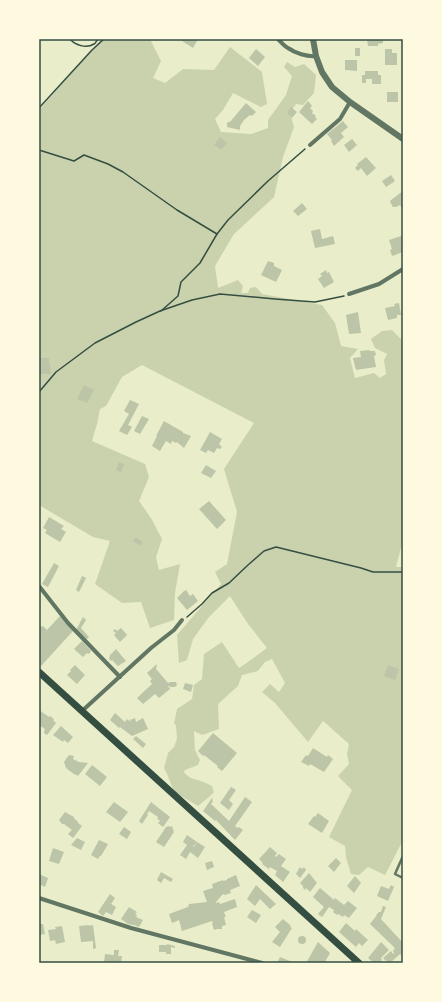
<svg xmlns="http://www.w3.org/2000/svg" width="442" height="1002" font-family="'IBM Plex Sans',sans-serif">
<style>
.green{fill:#cad2ad}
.building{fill:#bcc5a7}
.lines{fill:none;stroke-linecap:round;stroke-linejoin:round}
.path{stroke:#344e41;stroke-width:1.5}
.service{stroke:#617663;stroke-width:2.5}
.minor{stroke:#617663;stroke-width:4}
.tertiary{stroke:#617663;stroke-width:6}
.secondary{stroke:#344e41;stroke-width:7}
.neatline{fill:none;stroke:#344e41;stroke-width:1.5}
</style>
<rect width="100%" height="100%" fill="#e9edc9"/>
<!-- green -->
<path class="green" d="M101 39H150L161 61 153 78 165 83 183 69 214 70 230 47 262 72 267 104 261 107 233 93 223 110 215 119 221 132 251 134 268 128V120L286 95 292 76 284 67 287 62 295 67 304 64 316 75 314 93 303 105 296 104 290 113 294 127 283 157 274 197 234 234 215 266 218 288 238 280 243 286 241 293H248L250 288 256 287 262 294 322 305 335 323 341 346 358 349 350 358 355 378 374 373 380 378 386 374 384 360 387 354 375 348 371 339 382 331 392 330 403 341V540L396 567H403V840L385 875 368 867 359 875 351 874 346 857 345 846 329 837 352 790 338 776 349 764 347 754 349 744 323 721 308 742 275 703 262 692 270 684 279 692 285 683 272 659 265 662 258 671 242 675 238 686 218 704 219 729 202 735 194 731 195 750 200 760 198 765 185 770 184 772C189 780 198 779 206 783 208 784 210 785 212 786L214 792 209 797 198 806 176 793 172 787 168 776 164 768 168 753 174 747 177 739 176 725 174 724 177 709 192 699 194 685 202 679 204 654 222 642 239 668 248 662 267 648 248 624 230 596 209 617 193 639 187 660 179 663 177 635 221 584 215 572 227 564 237 512 224 469 254 423 142 365 122 377 106 406 100 409 97 424 92 441 145 464 149 477 139 501 151 518 162 539 156 557 159 570 180 564 175 593 174 620 150 628 141 602 122 603 95 584 110 541 93 537 39 505V109L42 107Z"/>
<!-- building -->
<g class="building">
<path d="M179 39H198L193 48Z"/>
<path d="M367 39H383V43L378 44V46H368Z"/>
<rect x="355" y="48" width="5" height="8"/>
<path d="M256 49 265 57 258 66 249 58Z"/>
<path d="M385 49H392V53H397V65H385Z"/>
<path d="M345 60H357V71L345 70Z"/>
<path d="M365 71H378V75H381V84H372V79H366V83H362V75H365Z"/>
<rect x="387" y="92" width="11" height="10"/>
<path d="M308 101 312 106 310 108 313 111 312 113 316 116 315 117 317 119 312 124 299 112Z"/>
<path d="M246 103 256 112 253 115 251 116 250 115 244 120 240 126V130L227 127V123L228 122H230Z"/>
<path d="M291 107 297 112 292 118 287 113Z"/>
<path d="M343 121 348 127 341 133 344 137 334 146 331 141 332 140 327 134Z"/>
<path d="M220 137 227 143 221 150 214 145Z"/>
<path d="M352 139 357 145 349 152 344 145Z"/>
<path d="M366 157 376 168 367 176 361 168 358 171 355 168 358 165 357 164Z"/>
<path d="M391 175 395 181 386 187 382 181Z"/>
<path d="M403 191V210L400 205 396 207H393L390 202 391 200Z"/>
<path d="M302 203 307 209 298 216 293 211Z"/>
<path d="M320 229 322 239 333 236 335 244 315 248 311 231Z"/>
<path d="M401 236 403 242 402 243 403 247V252L392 256 390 250 392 249 389 240Z"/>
<path d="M268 261 274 263V266L282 270 276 282 261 275Z"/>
<path d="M326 270 327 273 329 272 334 282 324 288 318 279 322 276 320 274Z"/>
<path d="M399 303 401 315H397V318L388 320 385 308 395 306 394 304Z"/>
<path d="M358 312 361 333 349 334 346 315Z"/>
<path d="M369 350 370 351H375L376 355 374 356 376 367 356 370 353 358 361 357 360 351Z"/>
<path d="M39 358H49V364H50L51 374H39Z"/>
<path d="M84 385 94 390 87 403 77 399Z"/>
<path d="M130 400 139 404 128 425 132 427 127 435 119 431 129 414 124 411Z"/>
<path d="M142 416 149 419 140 434 134 431Z"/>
<path d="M164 421 183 432V433L191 436 184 448 177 442 176 443 172 441 171 444 166 441 160 451 152 446 157 436H156Z"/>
<path d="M210 432 222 439 219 444 222 447 220 449 217 448 214 453 208 450 206 453 200 450Z"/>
<path d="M119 462 124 464 121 472 116 470Z"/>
<path d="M206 465 216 471 211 478 201 473Z"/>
<path d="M209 501 226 520 217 529 199 509Z"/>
<path d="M49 517 64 526 61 529 66 532 60 542 45 533 47 530 43 528Z"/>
<path d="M136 537 143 542 140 546 133 541Z"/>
<path d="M54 563 59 566 48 587 42 584Z"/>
<path d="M82 576 86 578 79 592 76 590Z"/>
<path d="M186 590 190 596 193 594 198 601 187 610 177 598 183 592Z"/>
<path d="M60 616 73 631 41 666 39 664V627L40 626 41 627 43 626 47 630Z"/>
<path d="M83 617 86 620 81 628 89 637 86 640 76 630Z"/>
<path d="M121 628 127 635 120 642 114 635 116 633 113 631 115 629 117 631Z"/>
<path d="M82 641 91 651 89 654 87 653 83 657 74 649Z"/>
<path d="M116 649 126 661 118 666 112 660 111 661 109 659 110 655Z"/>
<path d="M157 664 156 669 168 683 170 682H176L177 685 175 687H170L169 686H168L170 689 159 698 155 694 143 704 137 698 152 684 150 681 152 679 147 673Z"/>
<path d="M75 665 85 675 77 684 67 675 71 671 70 670Z"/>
<path d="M388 665 399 669 395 680 384 676Z"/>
<path d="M185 683 193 685 191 692 183 689Z"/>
<path d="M39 710 49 717 50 716 54 719 53 720 56 723 47 735 44 733V732L45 729 39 725Z"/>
<path d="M115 713 125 722 127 719 131 722 130 720 135 718 136 722 143 718 148 729 132 736 120 727 119 728 110 720Z"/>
<path d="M61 726 73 737 68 743 64 740 63 742 53 735Z"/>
<path d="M213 733 237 753 222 771 217 767 218 766 204 755 203 756 198 751Z"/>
<path d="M136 736 146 744 143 748 133 739Z"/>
<path d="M313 748 327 757 328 755 333 759 324 772 310 764 309 766 301 762 306 755 308 756Z"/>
<path d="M69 755 74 756 73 759 79 762 88 763 78 776 75 774V775L66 768 64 762Z"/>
<path d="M92 765 107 777 100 786 85 774Z"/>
<path d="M231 787 236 790 229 800 233 804 229 810 220 803Z"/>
<path d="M245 797 252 802 235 826 238 828 239 827 243 830 235 840 216 820 215 821 203 811 212 798 213 799 212 800 213 801 211 804 229 821Z"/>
<path d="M114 802 128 812 120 822 106 812Z"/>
<path d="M151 802 170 817 163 827 158 823 160 821 157 818 158 817 149 811 147 814 148 815 142 824 139 821Z"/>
<path d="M65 812 74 817V818L78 822V823L82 826 73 838 68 834 72 830 64 824H62L59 820Z"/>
<path d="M318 813 329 821 322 833 308 824 314 816 315 817Z"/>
<path d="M168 826 171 827V826L173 827 172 828 174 830 173 831 174 832 164 847 156 842 166 827H167Z"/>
<path d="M124 827 131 832 127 839 119 834Z"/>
<path d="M187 835 197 842 193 847H194L197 842 205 847 198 858 190 852 186 859 180 855 187 845 183 842Z"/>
<path d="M77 838 85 842 81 850 71 845Z"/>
<path d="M99 840 108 844 101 856H100L98 859 91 855Z"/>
<path d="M270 847 277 853 275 856 276 857 279 854 286 859 281 866 290 872 283 882 275 875 277 871 270 867 269 869 262 864 263 863 259 859Z"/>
<path d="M53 848 64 852 59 864 49 861Z"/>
<path d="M336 858 341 863 334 872 328 866Z"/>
<path d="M212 861 214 867 207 870 205 863Z"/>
<path d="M300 867 302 869 304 867 306 870 300 878 296 874Z"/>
<path d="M161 872 173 879 171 882 164 878 161 883 157 880Z"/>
<path d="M309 873 317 883 310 892 306 888 305 890 303 888V886L300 883Z"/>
<path d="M39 874 48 878 45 887 39 884Z"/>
<path d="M236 875 240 886 230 890 231 893 225 895 223 894 216 902V903L219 902 220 904 235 899 237 907 224 912 226 917H224L226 925 222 926V929H217L214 930 212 923H213L212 921 182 931 179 920 172 923 169 914 188 907 189 904 207 902 203 891 213 888 212 884 223 880V881L227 880V879Z"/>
<path d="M355 876 361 883 354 893 347 886Z"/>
<path d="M256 885 276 904 270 909 260 899 255 906 247 899Z"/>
<path d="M391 885 394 887 388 901 377 896 381 886 389 889Z"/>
<path d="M320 888 334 900 335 898 344 905 348 901 357 908 349 918 344 915 343 917 338 914 337 915 333 912 334 910 329 907 322 917 318 914 324 907 313 897Z"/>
<path d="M110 894 115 898 111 904 116 907 112 915 106 912 103 916 98 912Z"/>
<path d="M383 906 386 907 381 919 403 943V957L400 954 391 962 392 963H389L386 960V961L383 958 391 951 393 954 394 953 393 951 395 948 370 924 377 915H376L379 912H381Z"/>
<path d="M129 907 137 912 135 914 137 915 136 917 143 920 139 927 134 925H133L128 924 121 919Z"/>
<path d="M252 910 261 915 256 923 247 917Z"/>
<path d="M283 919 291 926 290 927 292 928 280 947 272 942 280 932 275 927Z"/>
<path d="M346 923 355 931 356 929 368 940 362 946 359 943 356 947 339 932Z"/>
<path d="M39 924H43L45 934 39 935Z"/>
<path d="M89 925V926L93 925 96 948 93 949V941L81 942 79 926Z"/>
<path d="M62 926 65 942 56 944 55 940 50 941 48 930 56 929 55 927Z"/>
<circle cx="302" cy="940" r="4"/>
<path d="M318 942 330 953 326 960 325 963H306Z"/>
<path d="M381 942 389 950 381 958 382 960 379 963H374L368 958Z"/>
<path d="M167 944 175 946V948L171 947V954H166V952H159V945H167Z"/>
<path d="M114 950H119L118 956H122L121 963H104L105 954 114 955Z"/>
<path d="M280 957 295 963H277Z"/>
</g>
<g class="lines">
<!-- path -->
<g class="path">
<path d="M70 39C75 45 86 49 94 44 96 43 96 41 98 39"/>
<path d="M39 108 92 50 104 39"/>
<path d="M39 150 74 161 84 155 108 164 123 172 177 210 217 234"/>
<path d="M161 311 178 296 181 282 200 263 217 234 228 220 268 181 305 149"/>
<path d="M39 392 56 372 95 343 136 322 160 311 192 300 220 294 275 299 315 302 344 296"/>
<path d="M187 617 202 604 212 593 229 583 248 565 264 551 276 547 361 568 373 572H403"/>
</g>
<!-- service -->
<path class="service" d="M403 856 395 874 403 878"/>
<!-- minor -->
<g class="minor">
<path d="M278 39C281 42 284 46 288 48 295 53 307 57 316 56"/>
<path d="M310 145 340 119 350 102"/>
<path d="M349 294 379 284 403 269"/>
<path d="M39 586 68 623 120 677"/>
<path d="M82 711 151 648 174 630 182 620"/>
<path d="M39 898 131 928 262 963"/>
</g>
<!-- tertiary -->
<path class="tertiary" d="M313 39 316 56 322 72 332 87 350 102 403 139"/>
<!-- secondary -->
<path class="secondary" d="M39 672 359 963"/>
</g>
<!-- border -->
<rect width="442" height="1002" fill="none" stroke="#fefae0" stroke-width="80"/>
<rect x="40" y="40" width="362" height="922" class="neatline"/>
</svg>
